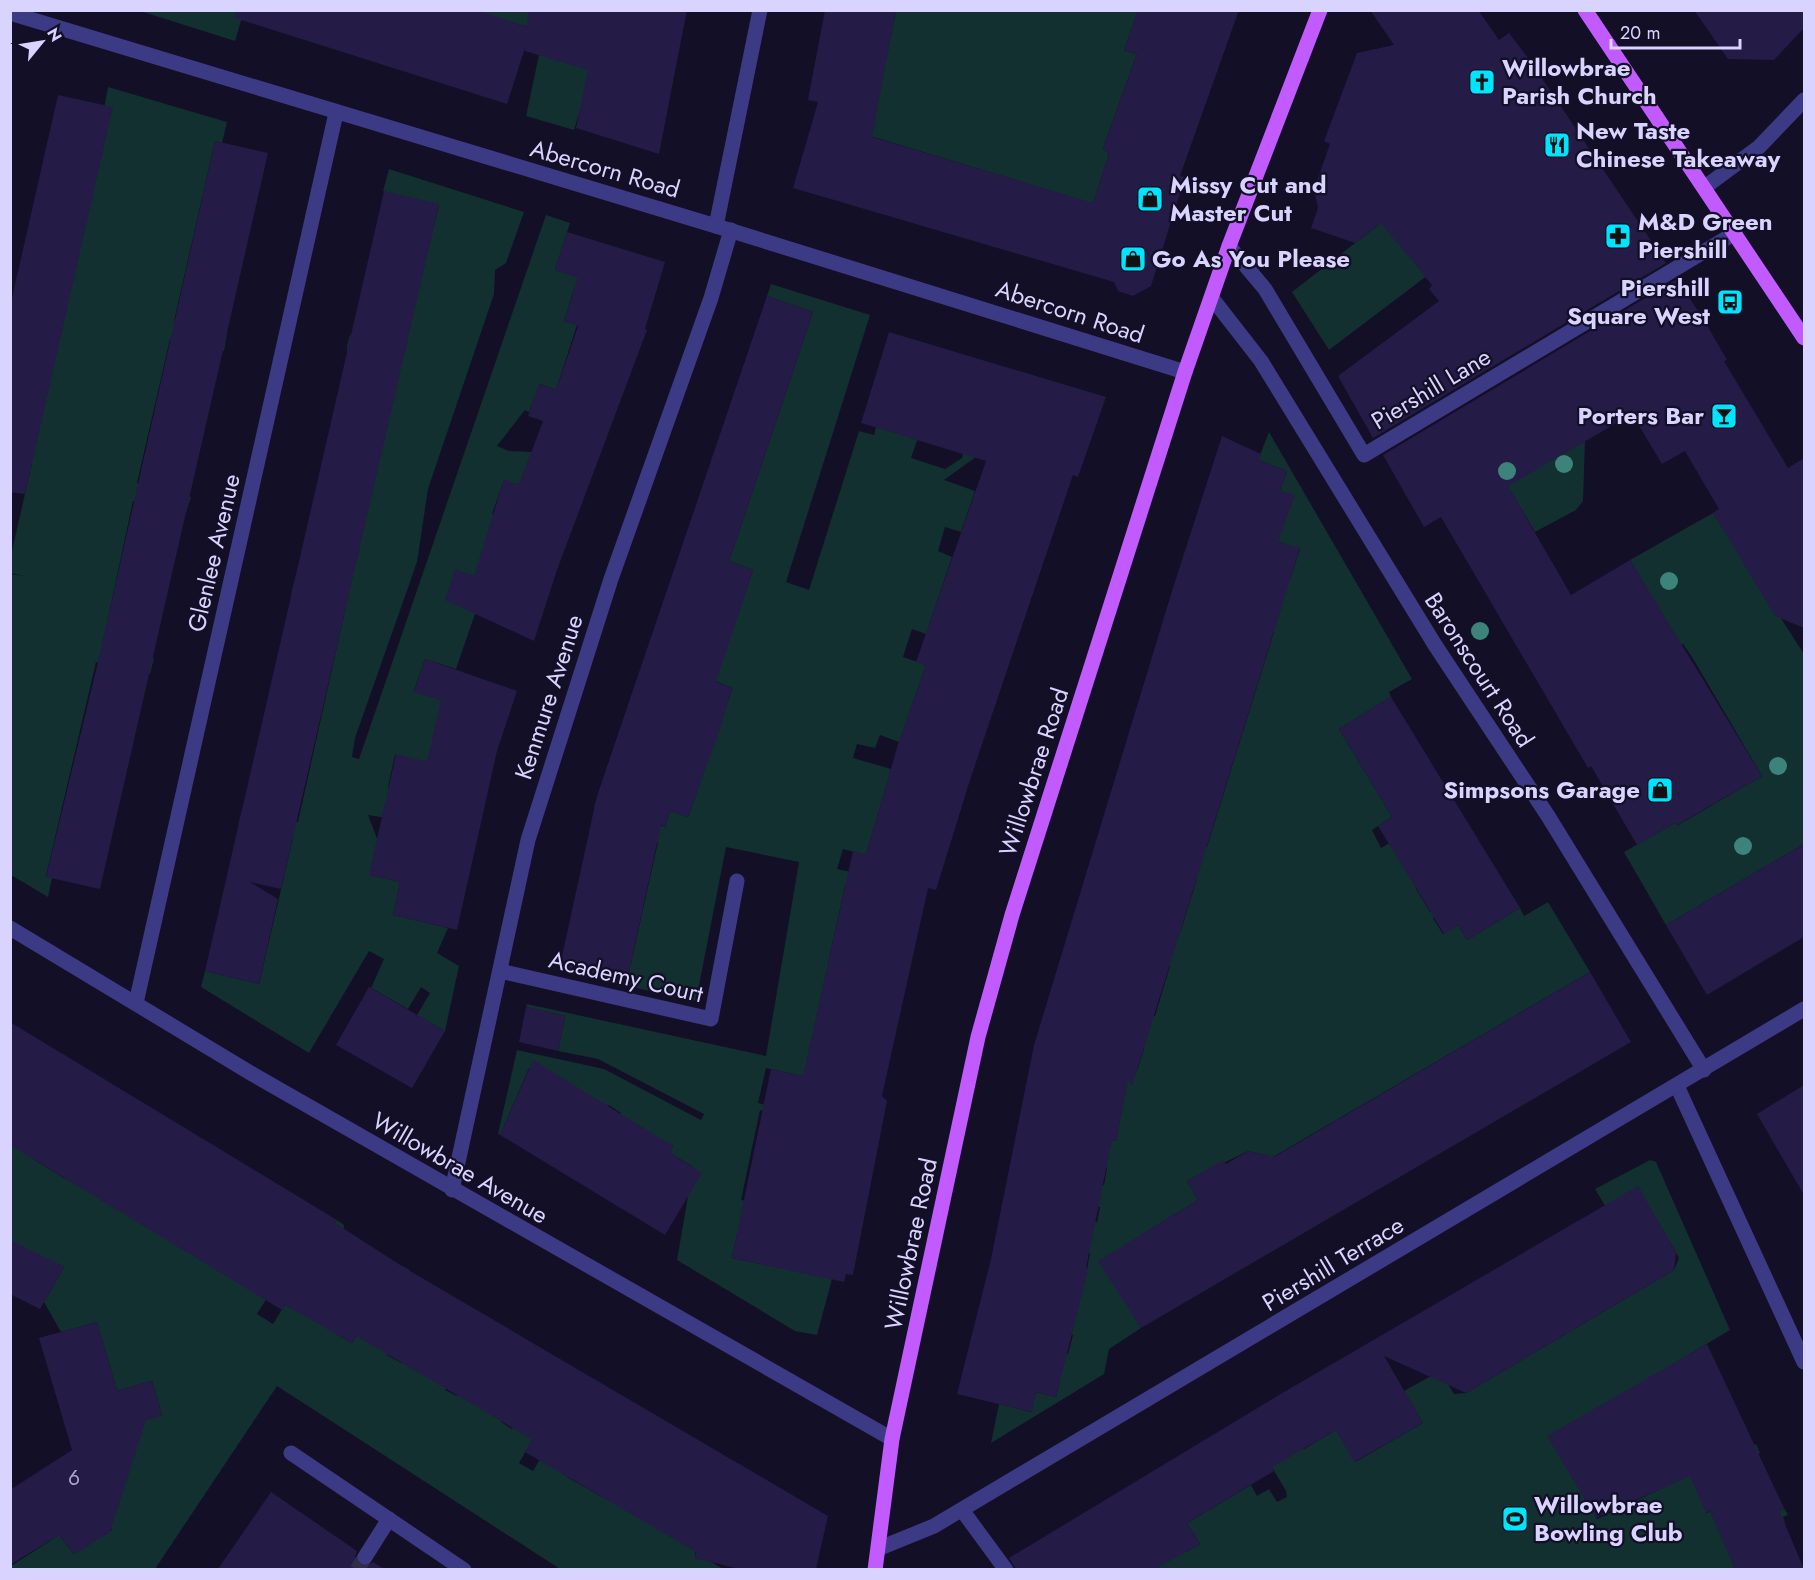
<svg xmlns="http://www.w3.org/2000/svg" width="1815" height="1580" font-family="Jost,sans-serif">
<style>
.green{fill:#12302f}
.building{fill:#241b47}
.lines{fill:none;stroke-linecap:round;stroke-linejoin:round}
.minor-tunnel{stroke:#312d47;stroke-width:15;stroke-dasharray:15 8;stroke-linecap:butt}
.minor{stroke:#3d3a85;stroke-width:15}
.major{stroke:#c25bff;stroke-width:15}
.tree{fill:#3d827b}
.labels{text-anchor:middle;stroke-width:4.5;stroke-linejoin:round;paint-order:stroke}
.number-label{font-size:21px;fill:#aca6d1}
.poi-label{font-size:24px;font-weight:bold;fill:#d9d4ff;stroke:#130f26;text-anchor:start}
.street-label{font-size:24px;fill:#d9d4ff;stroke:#130f26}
</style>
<rect width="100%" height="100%" fill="#130f26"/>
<!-- green -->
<g class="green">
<path d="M140 11H244L235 41Z"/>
<path d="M476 11H585L608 21 574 130 526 116 543 36 531 28Z"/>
<path d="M896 11H1138L1124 50 1137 54 1103 148 1109 154 1090 213 1085 201 870 136Z"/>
<path d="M108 87 227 122 222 143 215 141 174 321 227 333 224 351 170 339 137 483 191 497 186 512 133 501 102 646 154 658 150 674 96 662 46 876 52 878 48 897 11 875 10 574 24 576 11 573V555L32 463 14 290 17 275 71 288Z"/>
<path d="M389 169 524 212 506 263 495 270 494 294 428 489 417 562 355 738 352 757 359 759 546 215 570 223 555 270 589 281 574 289 564 321 577 325 556 390 540 384 529 412 525 410 497 446 509 451 532 452 519 485 504 480 492 514 507 519 486 580 455 570 446 600 476 611 456 669 425 659 414 691 444 701 427 762 395 755 388 787 420 795 414 822 368 815 378 841 370 875 400 882 393 915 448 928 437 953 459 966 445 1031 417 1015 430 993 421 987 408 1009 371 988 384 959 369 951 309 1053 201 987 205 971 259 984 293 838 238 825 242 810 298 822 346 606 291 594 297 571 350 583 347 346 350 335 404 348 439 205 383 191Z"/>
<path d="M1381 223 1428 275 1329 350 1292 292Z"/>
<path d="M771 284 870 315 786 582 809 590 859 431 874 435 878 419 920 432 911 458 945 469 962 458 968 435 990 447 944 480 975 491 961 532 945 527 938 551 952 557 926 634 912 629 903 657 926 665 899 742 880 735 875 748 857 744 853 758 891 769 866 855 843 849 837 869 928 888 924 903 845 886 807 1060 882 1093 766 1068 758 1103 798 1113 797 1118 760 1110 741 1200 779 1207 771 1241 737 1234 732 1258 832 1279 817 1335 795 1331 677 1260 693 1167 670 1153 673 1146 616 1121 621 1113 609 1105 604 1113 529 1068 500 1135 498 1134 517 1050 604 1069 701 1120 704 1114 598 1059 558 1051 565 1016 526 1007 527 1004 766 1056 799 862 726 847 696 1001 558 971 560 965 627 981 658 842 591 827 595 803 665 827 670 811 688 817 729 699 732 688 715 681 753 570 729 561 813 312 767 296Z"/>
<path d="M1269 432 1412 679 1389 692 1391 697 1339 729 1392 817 1372 830 1381 848 1403 835 1416 889 1430 912 1444 903 1448 909 1433 918 1443 934 1458 925 1467 940 1520 908 1524 916 1548 902 1590 972 1268 1160 1265 1155 1248 1151 1187 1181 1198 1200 1141 1235 1125 1302 1141 1328 1109 1349 1104 1374 991 1443 999 1404 1031 1412 1036 1392 1056 1397 1060 1381 1034 1375 1040 1348 1068 1354 1073 1335 1045 1329 1087 1269 1090 1253 1063 1247 1069 1217 1097 1222 1100 1207 1072 1201 1076 1179 1104 1185 1107 1168 1080 1161 1086 1135 1116 1141 1127 1083 1100 1063 1137 1071 1144 1049 1109 1039 1150 1015 1155 1016 1170 966 1134 955 1181 930 1197 879 1161 868 1171 837 1207 847 1274 632 1237 621 1291 577 1300 549 1263 537 1287 471 1258 460Z"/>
<path d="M1585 441 1583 501 1576 510 1535 532 1510 490 1447 527 1444 522Z"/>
<path d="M1713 513 1804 654V844L1666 925 1624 852 1675 823 1678 825 1762 776 1692 657 1683 644 1680 645 1630 560Z"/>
<path d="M10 1112 33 1159 64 1178 281 1275 257 1314 273 1324 337 1220 344 1225 336 1334 352 1343 400 1265 410 1270 371 1334 392 1347 387 1355 401 1363 405 1355 450 1382 445 1390 457 1396 462 1388 505 1414 501 1422 512 1429 517 1421 536 1433 519 1463 533 1471 546 1449 567 1477 602 1497 610 1484 696 1546 695 1558 710 1561 723 1569H560L277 1386 155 1569H11V1566L59 1535 74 1554 112 1530 99 1510 96 1453 69 1442 162 1415 152 1381 117 1391 97 1322 61 1332 44 1302 64 1267 38 1255 10 1288Z"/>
<path d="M1650 1160 1656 1162 1730 1330 1623 1394 1581 1492 1597 1519 1756 1444 1760 1453 1710 1475 1707 1513 1724 1505 1735 1530 1784 1508 1788 1515 1783 1517 1785 1523 1727 1549 1735 1569H1142L1103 1502 1186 1552 1200 1544 1187 1523 1251 1485 1257 1496 1269 1489 1277 1502 1287 1497 1286 1491 1264 1454 1295 1435 1304 1449 1336 1430 1355 1462 1423 1423 1404 1391 1440 1371 1454 1394 1466 1393 1674 1270 1679 1258 1638 1187 1605 1206 1595 1189Z"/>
</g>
<!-- building -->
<g class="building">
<path d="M236 10H476L527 27 528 10H687L659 154 576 128 588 70 525 51V48L507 104 235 18Z"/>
<path d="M825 10H896L872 137 1093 203 1109 154 1103 148 1137 54 1124 50 1138 10H1239L1180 176 1185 177 1151 286 1133 296 1118 291 1114 282 793 188 818 102 808 100Z"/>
<path d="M1370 10H1478L1499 40 1509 33 1529 59 1666 263 1373 438 1338 376 1439 301 1429 289 1432 285 1381 223 1355 243 1311 228 1318 208 1314 189 1330 144 1324 141 1357 53 1394 45Z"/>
<path d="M1694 10H1804V28L1774 60 1728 59Z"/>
<path d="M58 95 113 107 25 494 10 492V307Z"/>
<path d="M215 141 268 153 100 889 46 877 98 662Z"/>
<path d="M384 191 439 204 281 889 250 882 278 899 259 984 205 971Z"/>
<path d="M567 232 665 262 645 329 647 330 557 570 534 641 445 600 455 569 474 576 504 479 519 485 543 421 528 416 539 384 556 390 578 326 564 321 578 278 555 270Z"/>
<path d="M1677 279 1704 320 1727 360 1724 361 1788 468 1804 458V628L1775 616 1713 513 1719 509 1685 451 1662 464 1632 414 1508 486 1571 595 1630 560 1762 776 1677 825 1675 823 1637 845 1591 766 1588 768 1441 517 1424 527 1383 455Z"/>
<path d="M767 296 813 312 729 561 753 570 716 682 732 688 721 726 688 817 670 811 665 827 661 825 627 981 560 965 597 796Z"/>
<path d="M889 332 1106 397 1078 477 1073 475 970 780 936 890 928 888 882 1096 887 1101 853 1275 846 1274 844 1282 732 1258 771 1069 803 1076 853 851 866 855 899 741 926 665 916 662 986 461 861 423Z"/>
<path d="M1222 436 1261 454 1258 460 1287 471 1280 490 1295 495 1278 542 1300 548 1132 1086 1128 1080 1116 1141 1112 1140 1086 1268 1089 1266 1056 1397 1036 1392 1032 1412 957 1394 991 1259 1034 1045 1172 591Z"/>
<path d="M425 659 517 691 497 751 457 930 393 915 400 882 369 875 396 754 427 762 441 700 414 692Z"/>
<path d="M1391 697 1520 908 1467 940 1458 925 1444 934 1378 826 1392 817 1339 729Z"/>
<path d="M1804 844V937L1707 995 1666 925Z"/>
<path d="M1590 972 1631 1042 1141 1328 1098 1261 1198 1200 1187 1181 1223 1160 1226 1164 1248 1151 1274 1157Z"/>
<path d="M369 987 445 1031 412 1088 336 1045Z"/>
<path d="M526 1007 565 1016 558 1051 519 1042Z"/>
<path d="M10 1022 337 1220 335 1223 405 1268 828 1516 816 1569H739L695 1558 696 1552 525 1452 532 1440 501 1421 356 1336 352 1343 285 1305 282 1310 10 1145Z"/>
<path d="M533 1060 673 1146 670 1153 702 1173 665 1235 500 1135Z"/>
<path d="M1804 1085V1195L1757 1114Z"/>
<path d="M1638 1186 1676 1253 1674 1270 1466 1393 1384 1356 1423 1423 1354 1462 1336 1430 1272 1467 1274 1471 1187 1523 1200 1544 1155 1569H1016L1009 1558 1284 1392Z"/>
<path d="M10 1240 64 1267 40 1309 10 1294Z"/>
<path d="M97 1322 117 1391 152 1381 162 1415 146 1420 110 1532 74 1554 59 1535 10 1565V1490L72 1450 39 1338Z"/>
<path d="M1707 1344 1784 1508 1779 1510 1804 1569H1735L1710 1511 1706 1513 1690 1476 1596 1518 1547 1436Z"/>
<path d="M271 1492 357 1551 355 1557 359 1565 365 1567 373 1562 384 1569H218Z"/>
</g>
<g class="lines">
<!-- minor-tunnel -->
<path class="minor-tunnel" d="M357 1570 365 1557"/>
<!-- minor -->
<g class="minor">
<path d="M10 13 716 226 1185 372"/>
<path d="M1705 187 1759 147 1804 100"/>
<path d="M716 226 760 10"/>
<path d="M1229 246 1265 289 1364 455 1735 233"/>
<path d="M1212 298 1261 361 1435 645 1548 816 1704 1070"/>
<path d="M10 928 254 1075 892 1439"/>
<path d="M500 971 711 1019 737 881"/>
<path d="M136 1003 336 113"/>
<path d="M1677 1086 1804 1362"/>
<path d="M452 1190 528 840 611 579 711 298 731 230"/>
<path d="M291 1453 464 1570"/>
<path d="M962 1510 1006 1570"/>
<path d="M880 1548 934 1526 1804 1009"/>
<path d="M365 1557 389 1519"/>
</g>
<!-- major -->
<g class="major">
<path d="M1585 10 1804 338"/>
<path d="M875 1570 892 1439 978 1037 1012 915 1185 372 1229 246 1320 10"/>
</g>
</g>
<!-- trees -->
<g class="tree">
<circle cx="1564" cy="464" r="9"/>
<circle cx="1507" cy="471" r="9"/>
<circle cx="1669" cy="581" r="9"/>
<circle cx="1480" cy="631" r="9"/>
<circle cx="1778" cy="766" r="9"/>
<circle cx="1743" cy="846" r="9"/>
</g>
<!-- icons -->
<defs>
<symbol id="church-square" viewBox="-11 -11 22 22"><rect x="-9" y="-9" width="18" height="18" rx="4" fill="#00e5ff" stroke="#130f26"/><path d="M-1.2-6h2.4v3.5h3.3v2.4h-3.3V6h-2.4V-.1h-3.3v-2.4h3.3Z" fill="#111"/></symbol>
<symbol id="restaurant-square" viewBox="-11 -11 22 22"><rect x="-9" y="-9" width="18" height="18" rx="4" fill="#00e5ff" stroke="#130f26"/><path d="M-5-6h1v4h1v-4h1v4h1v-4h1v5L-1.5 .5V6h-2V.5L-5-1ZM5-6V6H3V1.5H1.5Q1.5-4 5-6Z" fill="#111"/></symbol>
<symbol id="shop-square" viewBox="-11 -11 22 22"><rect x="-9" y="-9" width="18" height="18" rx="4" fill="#00e5ff" stroke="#130f26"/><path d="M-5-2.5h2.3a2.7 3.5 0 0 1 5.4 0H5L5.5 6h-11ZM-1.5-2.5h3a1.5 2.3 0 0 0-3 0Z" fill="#111"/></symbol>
<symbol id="pharmacy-square" viewBox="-11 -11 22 22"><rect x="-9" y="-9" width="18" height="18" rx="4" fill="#00e5ff" stroke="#130f26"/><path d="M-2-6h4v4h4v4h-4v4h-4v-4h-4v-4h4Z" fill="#111"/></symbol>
<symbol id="bus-square" viewBox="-11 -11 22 22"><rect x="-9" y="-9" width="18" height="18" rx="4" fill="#00e5ff" stroke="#130f26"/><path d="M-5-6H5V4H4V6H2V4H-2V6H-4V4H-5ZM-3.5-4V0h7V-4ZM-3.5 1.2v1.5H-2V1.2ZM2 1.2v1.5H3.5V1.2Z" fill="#111"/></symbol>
<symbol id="bar-square" viewBox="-11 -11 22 22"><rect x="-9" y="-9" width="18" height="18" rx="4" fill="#00e5ff" stroke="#130f26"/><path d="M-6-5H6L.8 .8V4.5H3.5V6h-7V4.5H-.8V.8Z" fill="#111"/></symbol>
<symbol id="stadium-square" viewBox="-11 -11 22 22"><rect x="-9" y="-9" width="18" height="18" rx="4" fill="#00e5ff" stroke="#130f26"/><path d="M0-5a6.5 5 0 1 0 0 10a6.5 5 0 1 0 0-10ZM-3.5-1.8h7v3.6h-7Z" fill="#111"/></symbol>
</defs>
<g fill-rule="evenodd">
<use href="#church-square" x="1467" y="67" width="30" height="30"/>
<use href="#restaurant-square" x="1542" y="130" width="30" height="30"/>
<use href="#shop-square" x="1135" y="184" width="30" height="30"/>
<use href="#pharmacy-square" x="1603" y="221" width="30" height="30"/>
<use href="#shop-square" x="1118" y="244" width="30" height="30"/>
<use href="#bus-square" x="1715" y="287" width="30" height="30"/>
<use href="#bar-square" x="1709" y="401" width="30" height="30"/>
<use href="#shop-square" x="1645" y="775" width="30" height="30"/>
<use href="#stadium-square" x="1500" y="1504" width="30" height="30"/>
</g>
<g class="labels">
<!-- number labels -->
<g class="number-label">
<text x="74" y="1485">6</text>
</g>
<!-- poi labels -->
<g class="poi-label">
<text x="1502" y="76">Willowbrae<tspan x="1502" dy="28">Parish Church</tspan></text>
<text x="1576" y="139">New Taste<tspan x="1576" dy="28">Chinese Takeaway</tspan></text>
<text x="1170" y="193">Missy Cut and<tspan x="1170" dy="28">Master Cut</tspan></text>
<text x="1638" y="230">M&amp;D Green<tspan x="1638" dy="28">Piershill</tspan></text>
<text x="1152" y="267">Go As You Please</text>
<text x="1710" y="296" text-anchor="end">Piershill<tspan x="1710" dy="28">Square West</tspan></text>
<text x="1704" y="424" text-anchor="end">Porters Bar</text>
<text x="1640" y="798" text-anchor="end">Simpsons Garage</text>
<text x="1534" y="1513">Willowbrae<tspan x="1534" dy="28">Bowling Club</tspan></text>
</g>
<!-- street labels -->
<g class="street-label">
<text transform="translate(605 169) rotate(16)" y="8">Abercorn Road</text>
<text transform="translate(1070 312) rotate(18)" y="8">Abercorn Road</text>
<text transform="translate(1431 389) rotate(-31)" y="8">Piershill Lane</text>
<text transform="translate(214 553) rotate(-77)" y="8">Glenlee Avenue</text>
<text transform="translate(1479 670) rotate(57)" y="8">Baronscourt Road</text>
<text transform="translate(549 697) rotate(-72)" y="8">Kenmure Avenue</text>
<text transform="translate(1034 772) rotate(-72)" y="8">Willowbrae Road</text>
<text transform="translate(626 977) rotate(13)" y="8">Academy Court</text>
<text transform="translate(460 1168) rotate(30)" y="8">Willowbrae Avenue</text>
<text transform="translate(911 1244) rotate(-78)" y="8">Willowbrae Road</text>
<text transform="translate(1333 1264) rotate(-31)" y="8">Piershill Terrace</text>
</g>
</g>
<!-- border -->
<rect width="1815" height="1580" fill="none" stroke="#d9d4ff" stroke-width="24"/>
<!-- north arrow -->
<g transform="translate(42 42) rotate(60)" stroke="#130f26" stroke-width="4.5" paint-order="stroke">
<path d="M0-4.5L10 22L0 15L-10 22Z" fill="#d9d4ff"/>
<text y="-9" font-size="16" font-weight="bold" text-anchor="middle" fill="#d9d4ff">N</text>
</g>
<!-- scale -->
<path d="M1611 39v9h129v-9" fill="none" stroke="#d9d4ff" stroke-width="3"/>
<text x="1620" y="39" font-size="18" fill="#d9d4ff" stroke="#130f26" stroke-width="4.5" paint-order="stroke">20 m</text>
</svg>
